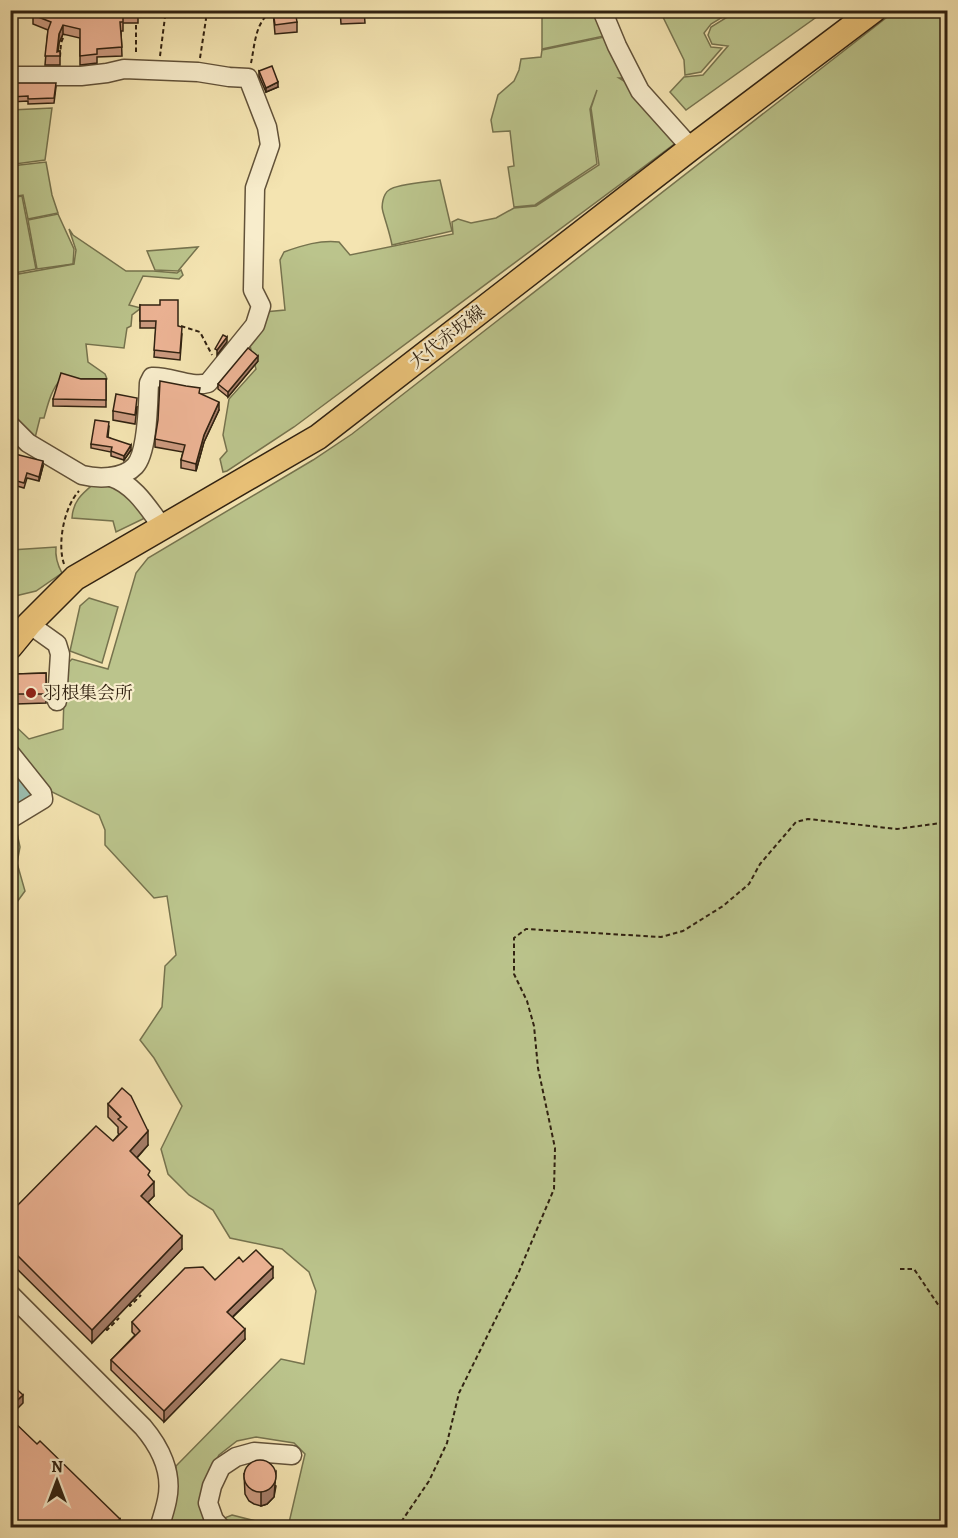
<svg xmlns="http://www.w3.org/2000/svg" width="958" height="1538" font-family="Alegreya,'Noto Serif JP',serif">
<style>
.green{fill:#bbc48c;stroke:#76734e;stroke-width:1.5}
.water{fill:#9cbeb0;stroke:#718070;stroke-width:1.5}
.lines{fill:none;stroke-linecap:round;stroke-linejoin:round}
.minor-casing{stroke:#625239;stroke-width:21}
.major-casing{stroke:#312211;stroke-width:27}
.path{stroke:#312211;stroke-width:2;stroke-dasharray:4.5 3;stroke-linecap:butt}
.minor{stroke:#f8edcc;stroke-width:18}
.major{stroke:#eac278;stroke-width:24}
.wall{fill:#cb9a7f;stroke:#312211;stroke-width:1.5}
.shaded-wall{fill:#a57d68;stroke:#312211;stroke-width:1.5}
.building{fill:#ecb394;stroke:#312211;stroke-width:1.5}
.poi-dot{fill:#8f2418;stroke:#f8edcc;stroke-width:2}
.labels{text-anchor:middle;stroke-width:4.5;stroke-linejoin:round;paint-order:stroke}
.street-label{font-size:18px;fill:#312211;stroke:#f8edcc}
.poi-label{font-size:18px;fill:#312211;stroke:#f8edcc;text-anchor:start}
</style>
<rect width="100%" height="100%" fill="#f4e4b1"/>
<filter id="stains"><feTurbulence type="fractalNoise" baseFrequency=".00333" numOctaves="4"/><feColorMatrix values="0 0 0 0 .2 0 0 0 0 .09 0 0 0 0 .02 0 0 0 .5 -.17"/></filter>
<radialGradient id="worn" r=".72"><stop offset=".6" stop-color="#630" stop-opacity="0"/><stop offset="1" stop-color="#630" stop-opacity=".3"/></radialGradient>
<!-- green -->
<g class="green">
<path d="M773 10 825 11 686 110 670 92 684 77 703 75 728 46 712 44 708 35 711 27 737 11Z"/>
<path d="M569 11H592L604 36 542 49V17L569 12Z"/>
<path d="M660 11H724L726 15 711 24 704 33 711 47 722 48 701 72 685 75 684 60Z"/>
<path d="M895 11H947V1527H288L305 1454 294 1443 256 1437 237 1441 219 1455 204 1482 211 1527H167L176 1503V1466L281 1359 304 1364 316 1291 309 1272 282 1249 230 1238 213 1210 189 1195 168 1174 161 1149 182 1106 154 1058 140 1040 162 1007 165 966 176 955 167 896 154 898 105 845V830L99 815 46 789 11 745 10 721 29 739 63 729 65 666 72 659 108 669 136 573 148 558 313 460 352 434Z"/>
<path d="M604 37 626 78H619L629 84 677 142 294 427 227 471 223 472 220 459 227 451 223 435 229 399 256 369 249 342 264 312 285 310 280 260 284 252C303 245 320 240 339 242L350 255 453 234 452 222 458 219 471 223 496 218 514 208 536 206 599 165 591 108 597 90 590 109 597 164 535 205 514 207 508 167 514 166 510 131 493 132 491 120 498 95 514 81 519 70 521 59 541 57 542 50Z"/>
<path d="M52 108 45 160 15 164 11 110Z"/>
<path d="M46 162 52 195 58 213 28 219 23 195 11 197V166Z"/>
<path d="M440 180 452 231 392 245C390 234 386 223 383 212 381 206 383 194 389 190 397 184 428 182 440 180Z"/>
<path d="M22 196 36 269 14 273 13 225 11 212V198Z"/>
<path d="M58 214 74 249 73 264 37 269 28 220Z"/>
<path d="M69 229 73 235 126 271H153L177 273 181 270 183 275 179 279 143 276 129 305 141 308 132 315 131 326 127 328 124 348 86 344 88 362 105 374 107 379 102 382 61 379C51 390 48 404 44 418H40L34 442 11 418 10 310 13 294V275L74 264 76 250Z"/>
<path d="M198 247 178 271 155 270 147 251Z"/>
<path d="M96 482H110L149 516 116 532 113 521 72 518C73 500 83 493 96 482Z"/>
<path d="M56 547C55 557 57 564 62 573L36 591 11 597V550Z"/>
<path d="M89 598 118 607 102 663 70 651 80 606Z"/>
<path d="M10 819H14L20 847 17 863 25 891 17 902 11 903Z"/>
<path d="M232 1515 279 1527H229L222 1519Z"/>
</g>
<!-- water -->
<path class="water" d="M10 760 39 796 10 815Z"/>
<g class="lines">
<defs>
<g id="minor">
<path d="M602 10 617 46 640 91 691 148"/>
<path d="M10 76H81L107 73 124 69 198 72 229 77 248 78 267 127 270 145 255 188 253 290 261 306 255 325 208 383C190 388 171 376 152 377L149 383C148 402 148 452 135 466 123 479 98 479 82 475L28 443 10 425"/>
<path d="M111 477C135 485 148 508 163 528"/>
<path d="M29 624 57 644 60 654 57 701"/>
<path d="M10 753 42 793 43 799 10 819"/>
<path d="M10 1294 143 1427C160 1447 173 1473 167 1500 165 1510 162 1519 159 1528"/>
<path d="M221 1528 214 1520 208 1503 212 1486 221 1467 236 1457 254 1452 292 1455"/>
</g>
<path id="major" d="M10 647 29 624 75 578 318 437 691 148 874 10"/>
</defs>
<!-- minor casing -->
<use href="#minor" class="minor-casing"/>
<!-- major casing -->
<use href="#major" class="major-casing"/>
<!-- path -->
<g class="path">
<path d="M136 25V55"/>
<path d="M160 56 165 17"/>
<path d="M60 57 61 43 65 33"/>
<path d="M200 58 206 19 204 10"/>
<path d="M251 63C255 45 255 17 276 10"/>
<path d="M181 326 200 332 212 355"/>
<path d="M64 564C57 544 64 507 79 491"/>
<path d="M900 1269H914L939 1306 948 1314"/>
<path d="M129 1304 130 1306 141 1295"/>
<path d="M106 1329 107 1330 119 1318"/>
<path d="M397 1528 429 1481 447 1443 459 1393 518 1274 554 1189 555 1148 538 1068 534 1026 527 1001 514 974V938L526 929 661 937 683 931 723 906 749 884 760 864 796 822 808 819 897 829 948 822"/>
</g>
<!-- minor -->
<use href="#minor" class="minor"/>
<!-- major -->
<use href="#major" class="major"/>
</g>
<!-- wall -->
<g class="wall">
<path d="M35 10H162V12L138 13V23H123V31H121L122 56 97 57V63L80 65V38L63 34 59 43 58 51H60V65H45L48 30 33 24V15Z"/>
<path d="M209 10H223V15L210 16Z"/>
<path d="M340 10H364L365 23 341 24Z"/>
<path d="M273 11 297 22V32L275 34Z"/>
<path d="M259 71 278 87 266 92 259 76Z"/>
<path d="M10 83 56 87 54 103 28 104V101L10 102Z"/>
<path d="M140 305 178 326 182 334 180 360 154 357 156 328H140Z"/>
<path d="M258 361 228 397 218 389V384Z"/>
<path d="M81 379H106V407L53 406V399Z"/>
<path d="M200 394 219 410 204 442 196 471 181 468V460L183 452 155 447V439Z"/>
<path d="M137 407 135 424 113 420V411Z"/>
<path d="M109 427 108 437 131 450 124 460 111 456V452L91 448V444Z"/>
<path d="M43 466 39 481 27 478 24 488 10 484V472Z"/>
<path d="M46 673V703L16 704V674Z"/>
<path d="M108 1104 148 1145 137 1158 150 1178 154 1196 148 1202 182 1249 92 1343 10 1262V1213L113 1141 119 1134 118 1133V1127L108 1117Z"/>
<path d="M243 1262 273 1278 233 1317 245 1339 164 1422 111 1370V1360L135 1335 132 1332V1322L215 1280Z"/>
<path d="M244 1474 276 1486 274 1497 267 1504 261 1506 254 1504 249 1501 245 1494Z"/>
</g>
<!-- shaded-wall -->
<g class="shaded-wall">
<path d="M63 25V34L59 43 57 56 59 34Z"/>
<path d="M278 82V87L266 92V88Z"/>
<path d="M227 337V342L217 355V350Z"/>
<path d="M258 356V361L228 397V392Z"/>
<path d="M219 402V410L204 442 196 471V464L204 435Z"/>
<path d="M131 445V450L124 460V456Z"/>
<path d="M43 461V466L39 481V477Z"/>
<path d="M148 1131V1145L130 1165V1151Z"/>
<path d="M17 1144V1157L10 1164V1150Z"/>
<path d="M154 1182V1196L141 1209V1196Z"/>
<path d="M182 1236V1249L92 1343V1330Z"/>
<path d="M273 1267V1278L227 1322V1312Z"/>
<path d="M245 1329V1339L164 1422V1411Z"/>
<path d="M23 1395V1403L10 1416V1407Z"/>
<path d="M276 1472 274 1497 267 1504 261 1506V1492Z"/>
<path d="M120 1519V1527H112Z"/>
</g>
<!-- building -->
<g class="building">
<path d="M35 10H138V14H123V22H120L122 47 97 49V54L80 56V29L63 25 59 34 57 52 60 51V56H45L48 30 51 22 33 15Z"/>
<path d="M277 10H295L297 22 275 25 273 11Z"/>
<path d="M341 10H364L365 13 341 14Z"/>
<path d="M272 66 278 82 266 88 259 71Z"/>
<path d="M10 83H56L54 98 28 99V96L10 97Z"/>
<path d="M160 300H178V326L182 327 180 353 154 350 156 321H140V305H160Z"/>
<path d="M223 335 227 337 217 350 215 349Z"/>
<path d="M248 348 258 356 228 392 218 384Z"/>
<path d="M61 373 81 379H106V400L53 399Z"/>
<path d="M160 381 186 386 200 388 199 393 219 402 204 435 196 464 181 460 185 445 155 439 158 420Z"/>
<path d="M116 394 137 398 135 415 113 411Z"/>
<path d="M95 420 109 422 107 437 131 445 124 456 111 451 112 447 91 444Z"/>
<path d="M15 454 43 461 39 477 27 473 24 483 10 479V472Z"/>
<path d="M46 673V694H16V674Z"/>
<path d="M122 1088 131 1096 148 1131 130 1151 150 1171 148 1175 154 1182 141 1196 182 1236 92 1330 10 1248V1213L96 1126 113 1141 127 1127 118 1119 121 1117 108 1104Z"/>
<path d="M10 1137 17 1144 10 1150Z"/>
<path d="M256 1250 273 1267 227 1312 245 1329 164 1411 111 1360 140 1331 132 1322 185 1268 203 1267 215 1280 239 1257 243 1262Z"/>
<path d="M10 1383 23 1395 10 1407Z"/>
<path d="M10 1418 37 1444 40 1441 120 1519 112 1527H10Z"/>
<circle cx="260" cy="1476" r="16"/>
</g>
<!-- markers -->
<circle class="poi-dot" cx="31" cy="693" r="6"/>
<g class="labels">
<!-- street labels -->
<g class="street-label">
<text transform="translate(447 337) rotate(-38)" y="6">大代赤坂線</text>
</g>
<!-- poi labels -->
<g class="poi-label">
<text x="43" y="699">羽根集会所</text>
</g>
</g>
<!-- margin -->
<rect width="958" height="1538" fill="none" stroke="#f4e4b1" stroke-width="36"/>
<rect x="12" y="12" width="934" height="1514" fill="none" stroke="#312211" stroke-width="3"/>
<rect x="18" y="18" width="922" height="1502" fill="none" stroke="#312211" stroke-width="1.5"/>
<!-- north arrow -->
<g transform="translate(57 1481)" stroke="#f8edcc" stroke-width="4.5" paint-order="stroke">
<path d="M0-4.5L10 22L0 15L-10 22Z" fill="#312211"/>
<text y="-9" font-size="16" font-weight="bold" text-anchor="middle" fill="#312211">N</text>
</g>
<rect width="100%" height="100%" filter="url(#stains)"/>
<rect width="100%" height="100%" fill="url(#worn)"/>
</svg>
